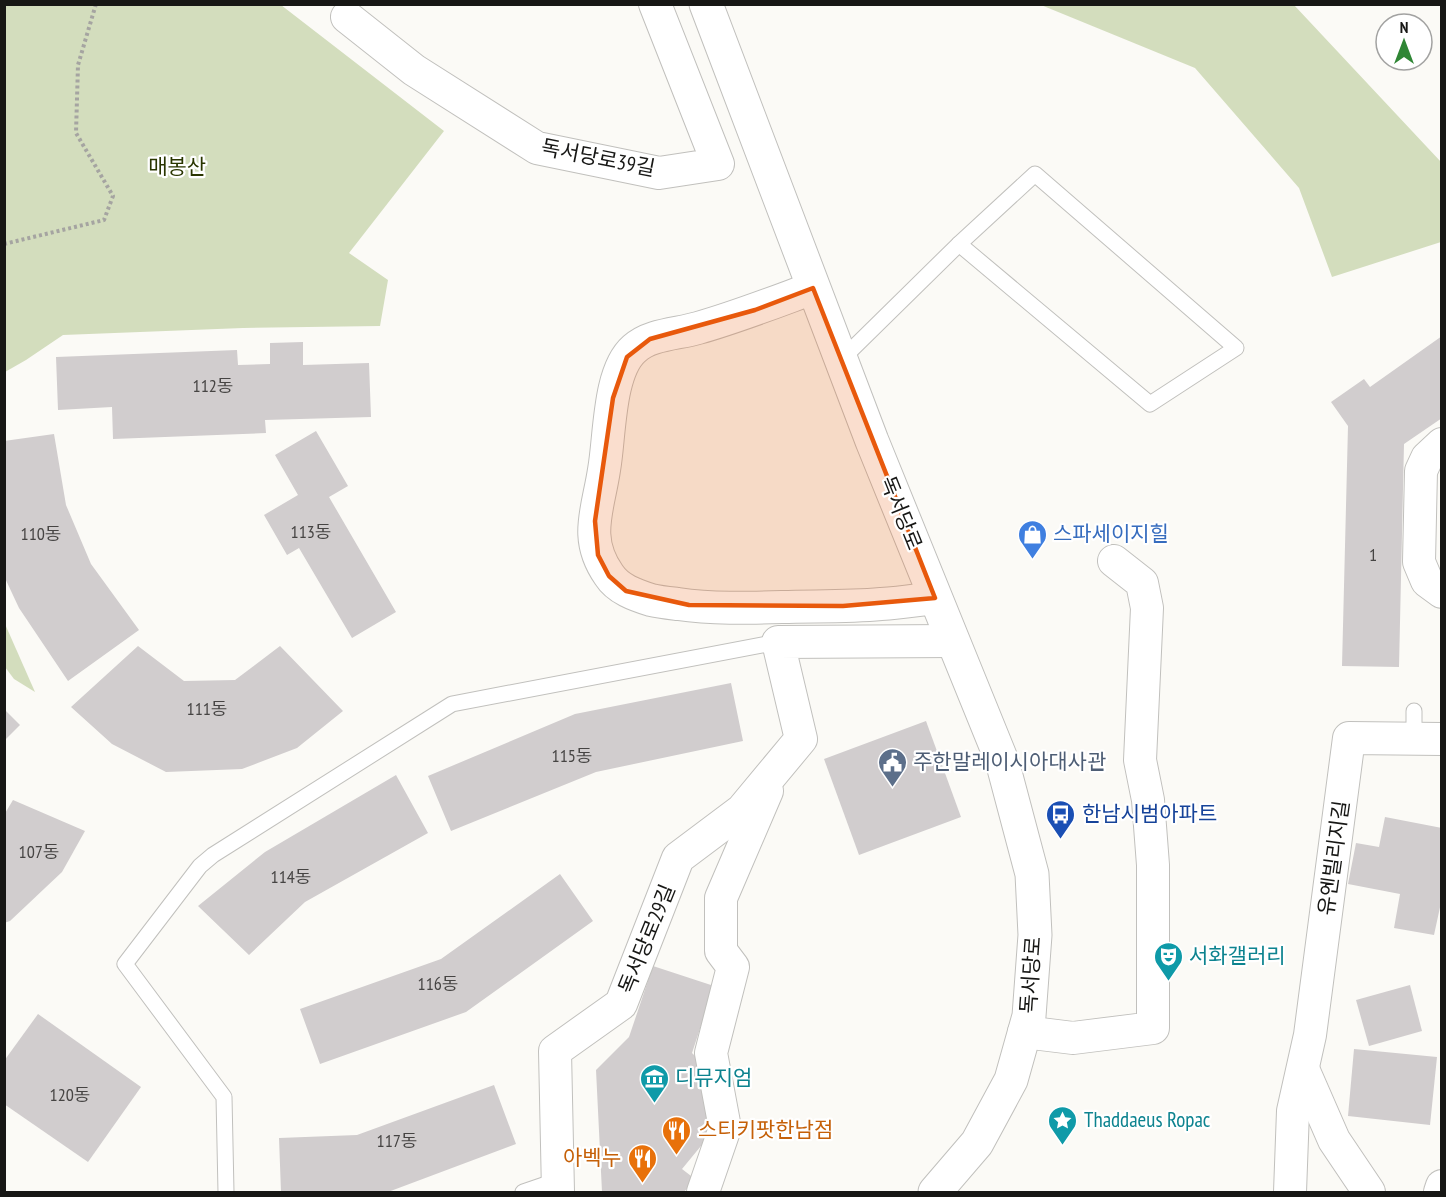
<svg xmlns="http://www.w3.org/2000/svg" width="1446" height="1197" font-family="'PT Sans Narrow','Noto Sans KR',sans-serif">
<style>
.green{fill:#d3ddbd}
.building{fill:#d1cdce}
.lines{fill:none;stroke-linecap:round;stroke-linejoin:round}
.lane-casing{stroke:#c1c0bd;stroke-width:17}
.street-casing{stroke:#c1c0bd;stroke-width:34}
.secondary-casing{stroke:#c1c0bd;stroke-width:35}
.path{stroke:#a5a4a1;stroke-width:4;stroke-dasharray:3 3;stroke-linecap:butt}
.lane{stroke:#fff;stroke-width:15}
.street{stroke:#fff;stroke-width:32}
.secondary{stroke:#fff;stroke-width:33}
.marked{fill:#e8590c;fill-opacity:0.2;stroke:#e8590c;stroke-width:4.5;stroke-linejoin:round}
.labels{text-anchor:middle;stroke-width:4.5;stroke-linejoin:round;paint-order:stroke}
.number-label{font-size:18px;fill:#464443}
.street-label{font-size:21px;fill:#171715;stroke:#fff}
.park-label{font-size:21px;fill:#2a3600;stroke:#fff}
.shop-label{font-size:21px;fill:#366cbe;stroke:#fff;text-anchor:start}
.service-label{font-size:21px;fill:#4e5e75;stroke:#fff;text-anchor:start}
.transit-label{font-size:21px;fill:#164399;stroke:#fff;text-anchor:start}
.culture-label{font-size:21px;fill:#0d838f;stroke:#fff;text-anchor:start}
.food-label{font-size:21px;fill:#c56008;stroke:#fff;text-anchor:start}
</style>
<rect width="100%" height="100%" fill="#fbfaf6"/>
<!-- green -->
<g class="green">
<path d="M5 4 281 5 444 131 349 253 388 280 380 326 243 328 63 335 26 360 5 372Z"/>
<path d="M1041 5H1294L1441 162V242L1332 277 1299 188 1195 68Z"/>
<path d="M4 624H5L35 692 14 679 5 667Z"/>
</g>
<!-- building -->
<g class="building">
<path d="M1442 336V418L1404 444 1399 667 1342 666 1348 426 1331 402 1364 379 1370 387Z"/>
<path d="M303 342V365L369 363 371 417 265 420 266 433 113 439 112 407 58 410 56 357 237 350 238 365 270 364V343Z"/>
<path d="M316 431 348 486 329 497 396 612 352 638 299 548 287 555 264 515 298 495 275 455Z"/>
<path d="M54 434 66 505 91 564 139 630 68 681 19 608 4 576V441Z"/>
<path d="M138 646 184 681 235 680 280 646 343 711 297 748 242 769 166 772 112 744 71 707Z"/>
<path d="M731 683 743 741 596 772 451 831 428 776 575 714Z"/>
<path d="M4 709 20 725 4 741Z"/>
<path d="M926 721 961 817 859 855 824 759Z"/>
<path d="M396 775 428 833 305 902 249 955 198 906 265 852Z"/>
<path d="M13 800 85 831 62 872 10 921 4 923V815Z"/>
<path d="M1385 817 1442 828V898L1434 935 1394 928 1400 894 1348 884 1356 843 1379 847Z"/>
<path d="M560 874 593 921 466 1012 320 1064 300 1009 441 959Z"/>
<path d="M653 966 714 986 692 1053 712 1073 710 1135 682 1169 695 1179 684 1192H602L596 1070 629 1037Z"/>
<path d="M1410 985 1422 1031 1369 1046 1356 1000Z"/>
<path d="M38 1014 141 1087 88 1162 4 1104V1061Z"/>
<path d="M1354 1049 1437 1057 1430 1125 1348 1116Z"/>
<path d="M494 1085 516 1144 388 1192H281L279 1138 357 1135Z"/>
</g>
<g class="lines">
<defs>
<g id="lane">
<path d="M1035 174 1236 348 1150 404 959 244Z"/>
<path d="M841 360 959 244"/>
<path d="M1414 738V711"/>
<path d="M226 1192 224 1097 125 964 200 866 213 855 452 704 778 642"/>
<path d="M523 1192 558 1180"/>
</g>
<g id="street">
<path d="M347 17 414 70 537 148 659 173 718 164 655 4"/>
<path d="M813 288C775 302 737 317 698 328 678 334 650 334 634 349 608 372 610 437 604 470 598 510 583 538 609 575 618 589 635 595 651 600 659 602 669 603 678 604 712 609 747 608 782 607 815 606 848 607 881 604 900 603 918 600 935 598"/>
<path d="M1442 444 1427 458 1421 471 1419 562 1427 581 1442 592"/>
<path d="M1024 1032 1073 1038 1153 1028V865L1148 800 1140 760 1147 608 1142 583 1114 561"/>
<path d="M1303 1069 1334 1140 1369 1192"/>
<path d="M558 1192 555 1051 621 1004 678 858 742 810 801 739 778 642 953 641"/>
<path d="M703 1192 725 1128 711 1053 733 967 721 951V898L767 791"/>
<path d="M1290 1192 1293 1111 1310 1035 1349 738 1442 739"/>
<path d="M1440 1192 1442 1186"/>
</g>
<path id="secondary" d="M706 4 872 441 1002 761 1032 874 1035 935 1029 1016 1011 1080 977 1143 935 1192"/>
</defs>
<!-- lane casing -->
<use href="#lane" class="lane-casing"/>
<!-- street casing -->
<use href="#street" class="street-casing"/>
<!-- secondary casing -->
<use href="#secondary" class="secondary-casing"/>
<!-- path -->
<path class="path" d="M4 244 104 220 113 196 76 133 78 65 96 4"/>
<!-- lane -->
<use href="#lane" class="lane"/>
<!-- street -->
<use href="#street" class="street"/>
<!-- secondary -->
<use href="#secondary" class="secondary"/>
</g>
<!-- marked area -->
<path class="marked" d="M813 288 935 598 843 606 689 605 626 591 609 576 598 555 595 521 613 398 627 357 650 339 755 310Z"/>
<!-- icons -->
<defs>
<symbol id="shop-pin" viewBox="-11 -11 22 30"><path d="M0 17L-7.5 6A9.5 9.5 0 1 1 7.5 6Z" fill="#3f7fe0" stroke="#fff"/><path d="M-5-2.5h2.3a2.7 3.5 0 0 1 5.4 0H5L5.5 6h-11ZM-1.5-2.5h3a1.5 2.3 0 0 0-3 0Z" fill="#fff"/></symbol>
<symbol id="civic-pin" viewBox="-11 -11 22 30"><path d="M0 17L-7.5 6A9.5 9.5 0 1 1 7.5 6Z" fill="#5c6f8a" stroke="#fff"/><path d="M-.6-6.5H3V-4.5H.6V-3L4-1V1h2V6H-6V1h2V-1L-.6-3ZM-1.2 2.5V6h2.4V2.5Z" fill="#fff"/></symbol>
<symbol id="bus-pin" viewBox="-11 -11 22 30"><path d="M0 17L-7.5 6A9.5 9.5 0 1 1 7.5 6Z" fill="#1a4fb4" stroke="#fff"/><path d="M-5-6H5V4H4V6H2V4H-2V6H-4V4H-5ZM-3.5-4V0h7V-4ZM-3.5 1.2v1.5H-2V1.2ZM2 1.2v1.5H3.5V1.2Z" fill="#fff"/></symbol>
<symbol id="theatre-pin" viewBox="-11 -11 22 30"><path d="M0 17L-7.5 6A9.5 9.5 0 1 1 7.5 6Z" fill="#0f9aa8" stroke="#fff"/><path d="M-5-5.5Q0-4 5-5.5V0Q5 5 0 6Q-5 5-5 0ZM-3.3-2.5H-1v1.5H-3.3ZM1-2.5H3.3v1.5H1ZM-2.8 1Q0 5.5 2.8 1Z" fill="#fff"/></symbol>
<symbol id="museum-pin" viewBox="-11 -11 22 30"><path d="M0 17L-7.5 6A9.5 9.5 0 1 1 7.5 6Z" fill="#0f9aa8" stroke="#fff"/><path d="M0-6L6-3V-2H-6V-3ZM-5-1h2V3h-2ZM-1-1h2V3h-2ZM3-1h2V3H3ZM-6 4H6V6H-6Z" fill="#fff"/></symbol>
<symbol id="sight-pin" viewBox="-11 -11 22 30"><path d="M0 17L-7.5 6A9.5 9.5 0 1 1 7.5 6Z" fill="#0f9aa8" stroke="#fff"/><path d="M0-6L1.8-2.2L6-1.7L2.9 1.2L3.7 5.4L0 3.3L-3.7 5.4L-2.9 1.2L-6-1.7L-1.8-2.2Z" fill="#fff"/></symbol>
<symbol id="restaurant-pin" viewBox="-11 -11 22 30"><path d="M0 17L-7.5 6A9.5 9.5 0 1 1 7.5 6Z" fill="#e8710a" stroke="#fff"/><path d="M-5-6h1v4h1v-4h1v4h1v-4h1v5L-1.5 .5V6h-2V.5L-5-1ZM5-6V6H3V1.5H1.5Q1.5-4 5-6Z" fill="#fff"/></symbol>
</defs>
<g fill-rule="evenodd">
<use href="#shop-pin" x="1016" y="518" width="33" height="45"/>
<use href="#civic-pin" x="876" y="746" width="33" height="45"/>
<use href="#bus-pin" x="1044" y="798" width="33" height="45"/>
<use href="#theatre-pin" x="1152" y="940" width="33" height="45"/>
<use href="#museum-pin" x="638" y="1062" width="33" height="45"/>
<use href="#sight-pin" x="1046" y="1104" width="33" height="45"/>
<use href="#restaurant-pin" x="660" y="1114" width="33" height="45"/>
<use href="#restaurant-pin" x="626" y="1142" width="33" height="45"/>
</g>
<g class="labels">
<!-- number labels -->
<g class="number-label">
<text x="213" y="392">112동</text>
<text x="311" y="538">113동</text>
<text x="41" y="540">110동</text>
<text x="1373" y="561">1</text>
<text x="207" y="715">111동</text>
<text x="572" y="762">115동</text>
<text x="39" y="858">107동</text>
<text x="291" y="883">114동</text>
<text x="438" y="990">116동</text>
<text x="70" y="1101">120동</text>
<text x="397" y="1147">117동</text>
</g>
<!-- street labels -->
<g class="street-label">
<text transform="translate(598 158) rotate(11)" y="7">독서당로39길</text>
<text transform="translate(901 513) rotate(68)" y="7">독서당로</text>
<text transform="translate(1334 858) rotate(-82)" y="7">유엔빌리지길</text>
<text transform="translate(647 939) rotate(-68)" y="7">독서당로29길</text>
<text transform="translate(1031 975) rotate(-86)" y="7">독서당로</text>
</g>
<!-- park labels -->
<g class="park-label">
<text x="177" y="174">매봉산</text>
</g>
<!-- shop labels -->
<g class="shop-label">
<text x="1053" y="541">스파세이지힐</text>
</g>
<!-- service labels -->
<g class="service-label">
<text x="913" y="769">주한말레이시아대사관</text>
</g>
<!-- transit labels -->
<g class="transit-label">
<text x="1082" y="821">한남시범아파트</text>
</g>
<!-- culture labels -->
<g class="culture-label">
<text x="1189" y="963">서화갤러리</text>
<text x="675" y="1085">디뮤지엄</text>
<text x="1084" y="1127">Thaddaeus Ropac</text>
</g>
<!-- food labels -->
<g class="food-label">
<text x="698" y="1137">스티키팟한남점</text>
<text x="621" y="1165" text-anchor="end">아벡누</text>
</g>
</g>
<!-- border -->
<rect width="1446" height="1197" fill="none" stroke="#171715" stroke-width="12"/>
<!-- north arrow -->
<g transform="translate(1404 42)"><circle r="28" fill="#ffffff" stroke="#a2a2a1" stroke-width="1.5"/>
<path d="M0-4.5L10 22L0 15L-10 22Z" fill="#2f8635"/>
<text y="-9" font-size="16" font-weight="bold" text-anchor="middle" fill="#171715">N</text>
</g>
</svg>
